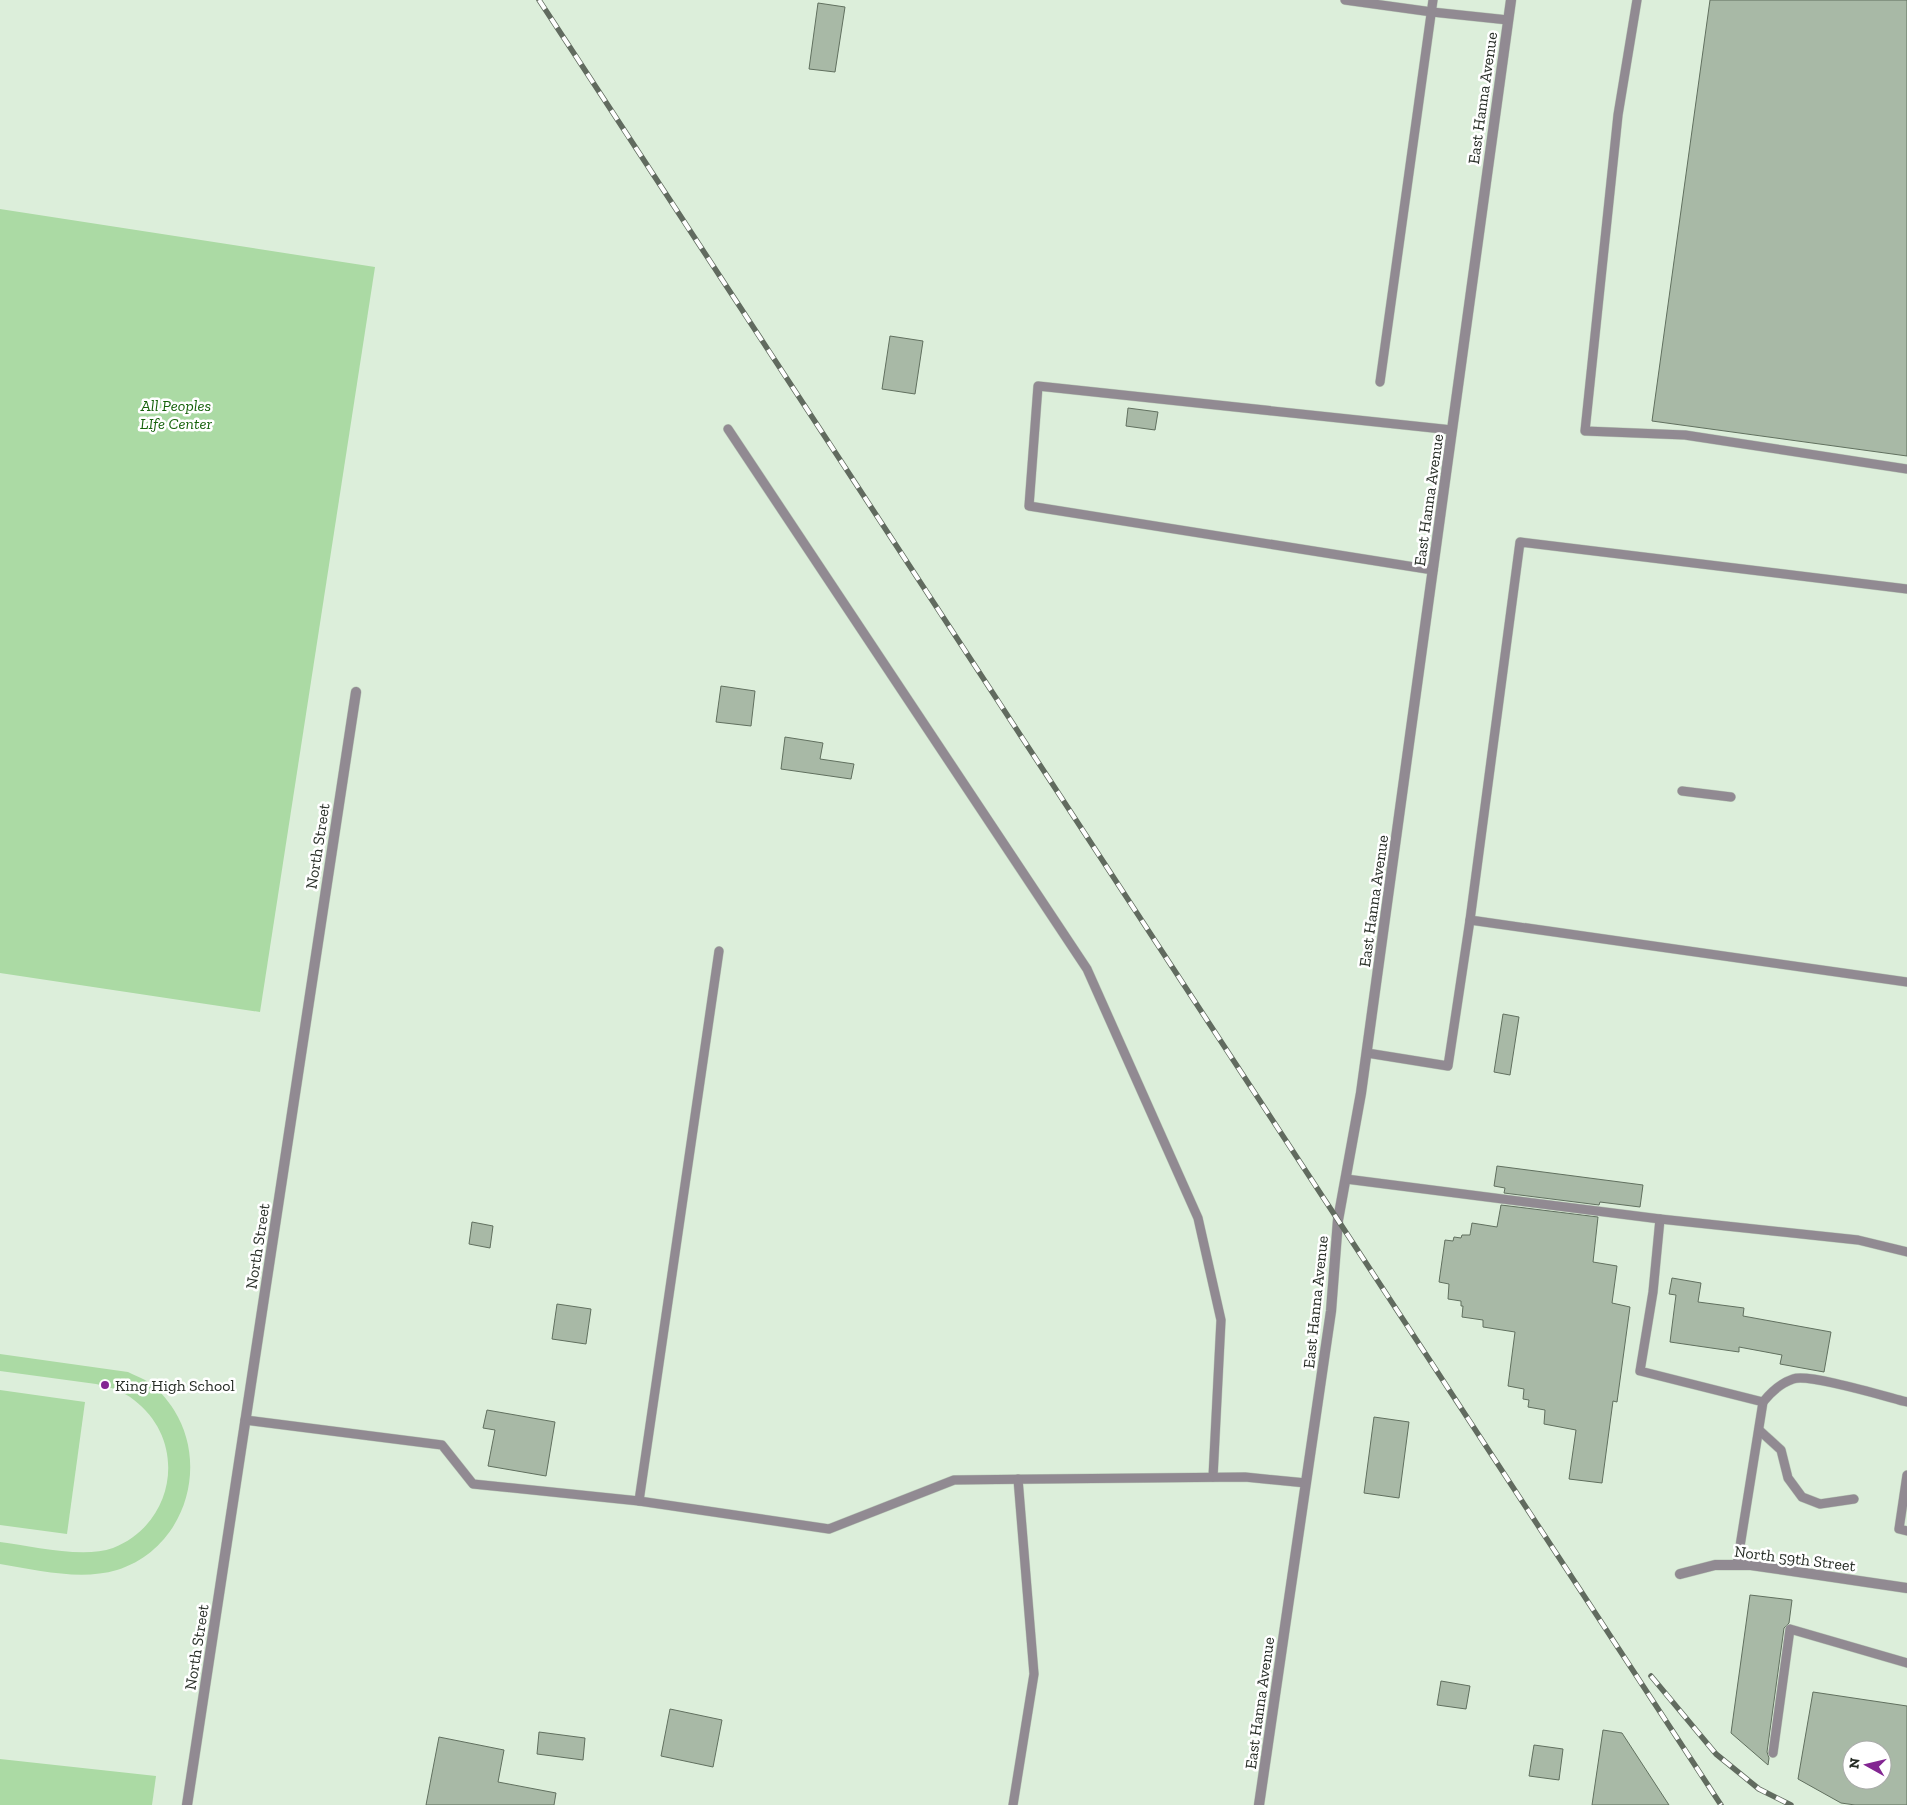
<svg xmlns="http://www.w3.org/2000/svg" width="1907" height="1805" font-family="'Zilla Slab',serif">
<style>
.green{fill:#abdaa4}
.building{fill:#a8b9a6;stroke:#61705f;fill-rule:evenodd}
.lines{fill:none;stroke-linecap:round;stroke-linejoin:round}
.service-casing{stroke:#bbcbb9;stroke-width:10}
.minor-casing{stroke:#bbcbb9;stroke-width:11}
.tertiary-casing{stroke:#bbcbb9;stroke-width:11}
.service{stroke:#918a92;stroke-width:9}
.minor{stroke:#918a92;stroke-width:10}
.tertiary{stroke:#918a92;stroke-width:10}
.rail-casing{stroke:#616b5f;stroke-width:5.5}
.rail{stroke:#fff;stroke-width:4;stroke-dasharray:11;stroke-linecap:butt}
.poi-dot{fill:#832692;stroke:#fff;stroke-width:2}
.labels{text-anchor:middle;stroke-width:5;stroke-linejoin:round;paint-order:stroke}
.street-label{font-size:16px;fill:#262c25;stroke:#fff}
.park-label{font-size:16px;font-style:italic;fill:#16620b;stroke:#fff}
.poi-label{font-size:16px;fill:#262c25;stroke:#fff;text-anchor:start}
</style>
<rect width="100%" height="100%" fill="#dceeda"/>
<!-- green -->
<g class="green">
<path d="M0 209 375 267 260 1012 0 973Z"/>
<path d="M0 1354 128 1372C133 1375 140 1377 145 1380 157 1387 167 1399 174 1410 210 1467 184 1549 117 1570 80 1581 38 1570 0 1564V1542C32 1546 83 1559 113 1548 176 1523 188 1441 134 1400 123 1391 110 1387 96 1384L0 1371Z"/>
<path d="M0 1390 85 1402 67 1534 0 1525Z"/>
<path d="M0 1759 156 1776 152 1805H0Z"/>
</g>
<!-- building -->
<g class="building">
<path d="M1710 0H1907V456L1652 421Z"/>
<path d="M818 3 845 7 835 72 809 69Z"/>
<path d="M890 336 923 341 915 394 882 389Z"/>
<path d="M1128 408 1158 412 1155 430 1126 426Z"/>
<path d="M721 686 755 691 751 726 716 722Z"/>
<path d="M785 737 823 743 820 759 854 764 851 779 781 769Z"/>
<path d="M1503 1014 1519 1017 1510 1075 1494 1072Z"/>
<path d="M1497 1166 1643 1185 1640 1207 1600 1202 1599 1205 1504 1193 1505 1188 1494 1186Z"/>
<path d="M1501 1205 1598 1217 1593 1262 1617 1266 1612 1303 1630 1307 1617 1402 1613 1401 1602 1483 1569 1479 1576 1430 1544 1424 1545 1410 1528 1407 1529 1400 1523 1399 1524 1389 1508 1386 1515 1332 1483 1327V1320L1462 1317 1463 1306H1461V1301L1448 1299 1449 1284 1439 1282 1445 1240 1453 1241 1454 1237 1461 1238 1462 1235H1470L1472 1223 1497 1227Z"/>
<path d="M472 1222 493 1226 490 1248 469 1244Z"/>
<path d="M1672 1278 1701 1283 1698 1302 1744 1308 1743 1316 1831 1332 1824 1372 1780 1364 1782 1355 1739 1347V1352L1670 1342 1676 1295 1669 1294Z"/>
<path d="M557 1304 591 1309 586 1344 552 1339Z"/>
<path d="M487 1410 555 1422 546 1476 488 1466 495 1430 483 1428Z"/>
<path d="M1374 1417 1409 1422 1399 1498 1364 1493Z"/>
<path d="M1750 1595 1792 1600 1789 1623 1784 1628 1767 1752 1769 1758 1768 1765 1731 1733Z"/>
<path d="M1441 1681 1470 1686 1466 1709 1437 1705Z"/>
<path d="M1813 1692 1907 1706V1805H1855L1841 1803 1798 1779ZM1852 1750H1882V1780H1852Z"/>
<path d="M670 1709 722 1720 713 1767 661 1756Z"/>
<path d="M1603 1730 1622 1733 1669 1805H1592Z"/>
<path d="M539 1732 585 1738 583 1760 537 1754Z"/>
<path d="M439 1737 504 1750 498 1782 556 1793 554 1805H426Z"/>
<path d="M1534 1745 1563 1749 1559 1780 1529 1776Z"/>
</g>
<g class="lines">
<defs>
<g id="service">
<path d="M1345 0 1432 12 1508 20"/>
<path d="M1637 0 1618 115 1585 431 1685 435 1907 469"/>
<path d="M1380 382 1433 0"/>
<path d="M728 429 1087 969 1198 1218 1221 1320 1213 1477"/>
<path d="M1433 570 1029 506 1038 386 1452 430"/>
<path d="M1682 791 1731 797"/>
<path d="M1470 920 1907 982"/>
<path d="M1367 1053 1448 1066 1470 920 1520 542 1907 589"/>
<path d="M1346 1179 1660 1219 1653 1292 1640 1371 1763 1402 1737 1565"/>
<path d="M1660 1219 1858 1240 1907 1252"/>
<path d="M1763 1402C1771 1392 1781 1383 1793 1379 1809 1373 1887 1397 1907 1402"/>
<path d="M245 1420 442 1445 473 1484 639 1501 829 1529 954 1480 1245 1477 1306 1483"/>
<path d="M1759 1430 1781 1450 1788 1478 1802 1497 1820 1504 1854 1499"/>
<path d="M1907 1475 1899 1529 1907 1531"/>
<path d="M639 1501 719 951"/>
<path d="M1773 1753 1790 1629 1907 1663"/>
<path d="M1013 1805 1034 1674 1018 1479"/>
</g>
<g id="minor">
<path d="M1680 1574 1715 1565H1751L1907 1588"/>
<path d="M187 1805 356 692"/>
</g>
<path id="tertiary" d="M1259 1805 1331 1311 1338 1220 1361 1093 1511 0"/>
</defs>
<!-- service casing -->
<use href="#service" class="service-casing"/>
<!-- minor casing -->
<use href="#minor" class="minor-casing"/>
<!-- tertiary casing -->
<use href="#tertiary" class="tertiary-casing"/>
<!-- service -->
<use href="#service" class="service"/>
<!-- minor -->
<use href="#minor" class="minor"/>
<!-- tertiary -->
<use href="#tertiary" class="tertiary"/>
<defs>
<g id="rail">
<path d="M539 0 1721 1805"/>
<path d="M1651 1676 1716 1754 1759 1789 1791 1805"/>
</g>
</defs>
<!-- rail casing -->
<use href="#rail" class="rail-casing"/>
<!-- rail -->
<use href="#rail" class="rail"/>
</g>
<!-- markers -->
<circle class="poi-dot" cx="105" cy="1385" r="5"/>
<g class="labels">
<!-- street labels -->
<g class="street-label">
<text transform="translate(1482 98) rotate(-82)" y="6">East Hanna Avenue</text>
<text transform="translate(1428 500) rotate(-82)" y="6">East Hanna Avenue</text>
<text transform="translate(317 846) rotate(-81)" y="6">North Street</text>
<text transform="translate(1373 901) rotate(-82)" y="6">East Hanna Avenue</text>
<text transform="translate(257 1246) rotate(-81)" y="6">North Street</text>
<text transform="translate(1315 1302) rotate(-84)" y="6">East Hanna Avenue</text>
<text transform="translate(1795 1558) rotate(7)" y="6">North 59th Street</text>
<text transform="translate(196 1647) rotate(-81)" y="6">North Street</text>
<text transform="translate(1259 1703) rotate(-82)" y="6">East Hanna Avenue</text>
</g>
<!-- park labels -->
<g class="park-label">
<text x="176" y="411">All Peoples<tspan x="176" dy="18">LIfe Center</tspan></text>
</g>
<!-- poi labels -->
<g class="poi-label">
<text x="115" y="1391">King High School</text>
</g>
</g>
<!-- north arrow -->
<g transform="translate(1867 1765) rotate(278)"><circle r="24" fill="#ffffff" stroke="#a8aba8"/>
<path d="M0-4L9 19L0 12L-9 19Z" fill="#832692"/>
<text y="-8" font-size="14" font-weight="bold" text-anchor="middle" fill="#262c25">N</text>
</g>
</svg>
